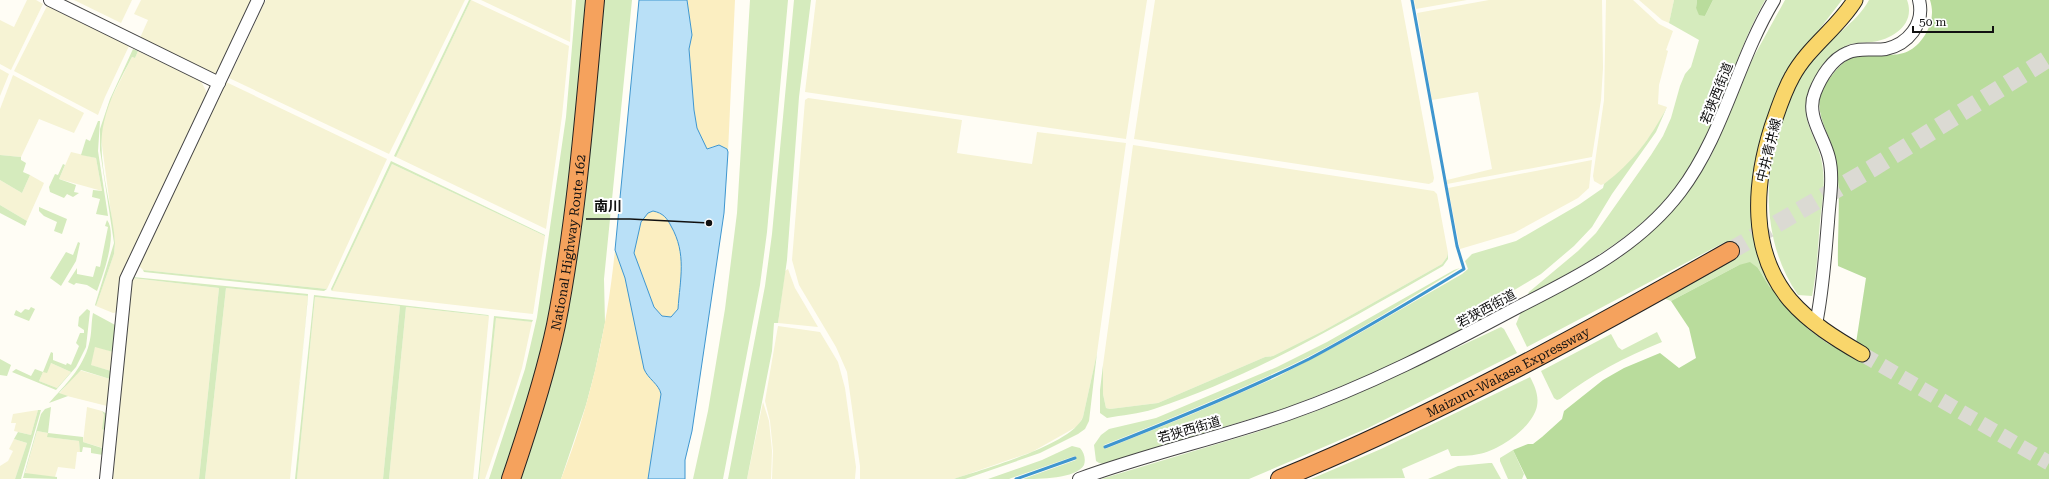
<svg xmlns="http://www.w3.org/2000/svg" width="2049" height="479" font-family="'Roboto Serif','Noto Sans JP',serif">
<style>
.farmland{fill:#f6f3d4}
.green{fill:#d5ebbd;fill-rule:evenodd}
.forest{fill:#b9dc9c}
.sand{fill:#fbeec1}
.water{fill:#b9e0f7;stroke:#3f96cf;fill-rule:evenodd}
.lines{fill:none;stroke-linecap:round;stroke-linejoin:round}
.stream{stroke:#3f96cf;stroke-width:3}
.major-tunnel{stroke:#dbdad3;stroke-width:15;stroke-dasharray:15 8;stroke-linecap:butt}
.highway-tunnel{stroke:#dbdad3;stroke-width:18;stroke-dasharray:18 9;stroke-linecap:butt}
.minor-casing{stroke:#444;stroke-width:14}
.major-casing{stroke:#222;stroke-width:17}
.highway-casing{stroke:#222;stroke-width:20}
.minor{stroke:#fff;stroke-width:12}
.major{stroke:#f9d66b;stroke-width:15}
.highway{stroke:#f5a25d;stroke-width:18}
.labels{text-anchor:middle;stroke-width:4;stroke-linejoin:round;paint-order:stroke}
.street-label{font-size:13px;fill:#111;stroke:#fff}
.leader{fill:none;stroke:#111;stroke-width:1.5}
.callout-dot{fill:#111;stroke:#fff;stroke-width:1.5}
.callout-label{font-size:14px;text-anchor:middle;font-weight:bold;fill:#111;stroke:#fff;stroke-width:4;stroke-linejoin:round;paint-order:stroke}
</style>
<rect width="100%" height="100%" fill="#fffdf5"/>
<!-- farmland -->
<g class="farmland">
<path d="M27 0H36L43 4 11 70 0 64V20L14 27Z"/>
<path d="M74 0H132L121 23Z"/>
<path d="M141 0H252L216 75 140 38 148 20 134 14Z"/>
<path d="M266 0H465L389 154 229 78Z"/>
<path d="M471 0 569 46 562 116 546 229 396 157Z"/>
<path d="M481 0H572L570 42Z"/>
<path d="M816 0H1147L1126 139 805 92Z"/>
<path d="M1155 0H1401L1434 178 1433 182 1429 184 1134 139Z"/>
<path d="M1414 0H1467L1416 9Z"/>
<path d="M1489 0H1602L1603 68 1601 100 1592 157 1447 184V180L1492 169 1478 92 1432 100 1417 13Z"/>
<path d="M1606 0H1633L1659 24 1673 31 1666 50 1668 51 1659 85 1658 104 1667 107 1654 131 1632 160 1623 170 1604 184 1601 185 1594 181 1593 176 1604 100Z"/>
<path d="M1639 0H1674L1669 23 1662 20Z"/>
<path d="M47 6 129 46 105 97 98 115 14 71Z"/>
<path d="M138 51 201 81 207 93 122 272 118 312 113 313 96 306 114 254 115 243 101 138 103 122 109 103 132 57 135 58Z"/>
<path d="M0 69 9 74 0 96Z"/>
<path d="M13 75 84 113 74 133 39 119 21 157 0 155V109Z"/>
<path d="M226 82 387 159 327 289 143 270 139 266Z"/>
<path d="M808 98 962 120 957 153 1032 164 1037 132 1126 143 1097 353 1083 417 1078 426 1032 452 954 479H860V466L847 372 836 347 799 285 792 260 805 100Z"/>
<path d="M1133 145 1434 191 1437 194 1448 253 1447 257 1442 264 1323 331 1273 356 1265 357 1158 403 1110 409 1106 408 1103 394V365Z"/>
<path d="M71 152 96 158 102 191 59 179Z"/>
<path d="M1592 160 1589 188 1578 198 1514 233 1460 249 1448 188Z"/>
<path d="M392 164 545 236 533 314 332 291Z"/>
<path d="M30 175 44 183 27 221 0 205V180L22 193Z"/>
<path d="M788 269 795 288 818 327 778 323 785 271Z"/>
<path d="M132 278 219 288 199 479H113Z"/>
<path d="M226 288 308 296 290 479H205Z"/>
<path d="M315 297 400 306 383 479H297Z"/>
<path d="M406 307 489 316 473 479H389Z"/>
<path d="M496 317 532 322 522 368 511 403 485 479H479Z"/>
<path d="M778 326 820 332 838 362 845 388 856 467 855 479H772L773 451 770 421 765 401Z"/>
<path d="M95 346 113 352 111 371 90 365Z"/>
<path d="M51 363 71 372 57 388 39 381 43 372Z"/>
<path d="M79 370 110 379 107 406 59 394Z"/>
<path d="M763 402 769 421 772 451 771 479H747Z"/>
<path d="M87 407 102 411 104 415 103 448 83 442Z"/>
<path d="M38 410 31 435 14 431 16 423H11L13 414Z"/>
<path d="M37 431 48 433V437L79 441 80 450V452H77L75 469 58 467 55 477 25 474Z"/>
<path d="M14 439 27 443 15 479H0V466L8 461 13 451 9 449Z"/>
</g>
<!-- green -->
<g class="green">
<path d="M469 0H471L396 157 394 156Z"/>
<path d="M576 0H590L580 110 550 325 505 479H489L525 369 537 317 566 117Z"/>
<path d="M601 0H632L604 279 605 323 595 371 586 405 561 479H516L533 429Z"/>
<path d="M750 0H788L767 232 760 285 723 479H693L708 411 725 309 737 213Z"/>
<path d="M794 0H811L799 97 787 260 778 323H774L772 351 747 479H728L765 286 772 234Z"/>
<path d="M1674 0H1697L1696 8 1705 16 1713 0H1765C1740 44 1727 93 1705 139 1666 221 1604 254 1527 296L1529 292 1578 251 1596 233 1651 155 1663 136 1671 118 1680 86 1685 74 1691 67 1699 40 1669 23Z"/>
<path d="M1785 0H1842L1812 39 1752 198 1791 312 1769 286 1758 268 1739 265 1671 301 1663 298 1733 255 1725 242 1527 347 1516 324 1521 312 1620 258 1654 229 1682 199 1710 158 1753 58Z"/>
<path d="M1869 0H1907C1916 24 1893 39 1872 42 1864 43 1856 42 1848 45 1833 51 1820 66 1813 81 1793 121 1820 134 1823 170 1825 187 1822 205 1820 221 1818 246 1817 272 1812 296L1798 295C1759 239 1762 161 1789 100 1795 86 1801 73 1811 61 1828 39 1857 23 1869 0Z"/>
<path d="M133 49 138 51 135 58 132 57C121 78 109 99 104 122 95 159 113 205 115 243L114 254 96 306 95 305 114 243 100 150V129L110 99Z"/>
<path d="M1667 107 1656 132 1612 194 1592 227 1574 246 1541 274 1511 292 1485 318 1400 361 1352 382 1286 408 1103 464 1099 463 1096 461 1094 445 1101 435 1109 429 1156 418 1277 367 1327 342 1454 270 1460 268C1410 298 1360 330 1308 357 1241 390 1172 418 1104 445L1105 449 1190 415 1275 378 1353 337 1462 274 1468 269 1465 261 1472 254 1516 241 1580 204 1603 188 1604 184C1633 162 1650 139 1667 107Z"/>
<path d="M98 121H100L98 151 108 216 96 214 100 199 92 197 93 190 102 191 96 158 81 155 86 139 90 141Z"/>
<path d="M0 155 21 157V160L26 163 23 172 30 175 22 193 0 180Z"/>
<path d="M391 161 545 235V236L392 164 332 291 331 289Z"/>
<path d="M63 164 65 165 59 179 76 185 74 192 79 193 73 197 67 194 64 198 50 192 49 187 55 174 58 175Z"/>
<path d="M0 205 27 221 25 226 0 213Z"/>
<path d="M39 207 67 219 62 234 54 231 57 222 44 216 39 211Z"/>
<path d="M107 220C118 234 103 275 97 291L87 285 76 283 74 285 68 282 77 268V274L93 277 96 266 100 267 108 227 105 226Z"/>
<path d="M78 242 80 243 76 261 61 286 50 278 66 252 73 255Z"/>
<path d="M1448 253V259L1443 266C1350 319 1256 375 1154 409 1139 414 1122 415 1107 418L1100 413V390L1103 365V394L1106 408 1110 409 1158 403 1265 357 1273 356 1323 331 1442 264 1447 257Z"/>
<path d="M143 270 327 289 324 291 144 272Z"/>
<path d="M133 277 308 294 291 479 308 296 226 288 205 479H199L219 288 132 278Z"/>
<path d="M314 295 488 315 489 316 406 307 389 479H383L400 306 315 297 297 479H295Z"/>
<path d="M31 307 35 309 29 321 14 315 16 310 21 313 25 309 29 310Z"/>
<path d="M87 309 90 311 86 347 76 367 56 390 12 372 16 369 31 376 35 369 43 372 51 352 53 353V360L66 365 67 363 71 365 79 346 76 343 80 333H84V330L78 326 79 317ZM51 363 71 372 57 388 39 381 43 372 47 373Z"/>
<path d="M93 313 117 326 109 404 107 406 110 379 81 370 59 393 68 396 49 403C65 385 83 368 89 344 92 334 91 323 93 313ZM95 347 113 352 111 371 91 365Z"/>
<path d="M494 316 533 320 532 322 496 318 479 479H478Z"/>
<path d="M1501 327 1504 329 1517 353 1368 428 1249 479H1101L1257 432 1319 410 1373 387Z"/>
<path d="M1657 332 1662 342C1625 357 1592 374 1560 399L1557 400 1554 398 1541 371 1611 334 1618 347 1622 350Z"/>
<path d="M1097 353 1089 421 1085 429 1078 434 1040 453 965 479H954C983 469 1072 445 1083 417Z"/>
<path d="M0 359 11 365 7 376 0 375Z"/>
<path d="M1530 377C1535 386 1539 396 1537 406 1533 427 1499 451 1479 454 1470 456 1460 456 1451 456L1448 449 1402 469 1405 478 1311 479 1381 449Z"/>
<path d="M51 407 48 433 83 437V442L102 448 104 430 102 429 104 415 102 411 107 414 103 455 91 453V448L83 447 82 452H80L79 441 47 437 48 433 37 431 25 473 57 477V479L23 478 41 414 45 409Z"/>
<path d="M38 410H41L21 479H15L27 443 14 439 18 432 31 435Z"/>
<path d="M1072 446 1080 448C1084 452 1086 459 1084 465 1076 479 1039 479 1023 479L1076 460 1075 456 1009 479H988L1042 460Z"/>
<path d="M1513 450 1524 474 1522 479H1508L1500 461V458Z"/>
<path d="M1489 463H1492L1501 479H1428L1458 466Z"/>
</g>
<!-- forest -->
<g class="forest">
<path d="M1697 0H1713L1705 16 1699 15 1696 8Z"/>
<path d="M1930 0H2049V479H1527L1513 450 1528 444H1533L1542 437 1562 419 1564 411 1603 380 1624 368 1660 353 1679 368 1696 358 1689 328 1671 301 1739 265 1750 262 1758 268 1769 286 1808 329 1827 343 1861 361 1856 343 1866 278 1838 266C1837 232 1842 190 1835 157 1830 131 1808 109 1827 82 1833 73 1841 63 1851 58 1879 46 1903 69 1925 35 1932 23 1934 13 1930 0Z"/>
</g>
<!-- sand -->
<g class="sand">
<path d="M687 0H735L728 152 727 149 714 146 707 149 697 128 694 110 689 49 692 35Z"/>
<path d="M653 211C663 213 667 218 671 226 687 253 680 279 678 309L671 317 662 316 654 307 634 253 641 222 648 213Z"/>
<path d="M615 250 625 278 632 308 656 385 660 389 661 394 648 479H561C590 406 607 329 615 250Z"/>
</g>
<!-- water -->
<path class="water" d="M639 0H687L692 35 689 49 694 110 697 128 707 149 719 145 727 149 728 152 724 213 692 431 685 460V479H648L661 394C659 384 648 379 644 369L625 278 615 250ZM653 211C663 213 667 218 671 226 687 254 680 279 678 309L671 317 662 316 654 307 634 253 641 222 648 213Z"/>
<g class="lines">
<!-- stream -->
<g class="stream">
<path d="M1105 447C1174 420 1243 392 1309 359 1362 331 1413 300 1464 269L1457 246 1412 0"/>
<path d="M1016 479 1075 458"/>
</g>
<!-- major-tunnel -->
<path class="major-tunnel" d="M1862 354 2049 463"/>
<!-- highway-tunnel -->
<path class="highway-tunnel" d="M1730 251 1871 169 2049 58"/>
<defs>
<g id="minor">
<path d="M50 0 219 83"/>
<path d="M1816 324C1823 290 1825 256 1828 222 1829 202 1834 178 1829 158 1824 136 1805 116 1815 92 1821 77 1832 59 1847 53 1859 47 1873 51 1886 49 1908 44 1925 24 1919 0"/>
<path d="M106 479 126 279 258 0"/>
<path d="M1079 479C1147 454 1219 438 1288 414 1368 386 1443 347 1518 307 1578 277 1639 246 1680 192 1724 134 1737 61 1774 0"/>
</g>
<path id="major" d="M1855 0C1838 28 1808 47 1792 77 1783 93 1778 110 1772 127 1754 184 1749 251 1790 300 1810 323 1836 339 1862 354"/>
<g id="highway">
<path id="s1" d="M511 479C528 429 545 377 556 325 577 218 585 108 595 0"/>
<path id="s2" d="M1280 479C1436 415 1584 334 1730 251"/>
</g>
</defs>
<!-- minor casing -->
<use href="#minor" class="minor-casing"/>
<!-- major casing -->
<use href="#major" class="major-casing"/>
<!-- highway casing -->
<use href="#highway" class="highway-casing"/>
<!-- minor -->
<use href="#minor" class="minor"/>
<!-- major -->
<use href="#major" class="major"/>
<!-- highway -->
<use href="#highway" class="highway"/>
</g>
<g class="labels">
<!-- street labels -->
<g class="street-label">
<text transform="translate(1716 93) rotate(-68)" y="5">若狭西街道</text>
<text transform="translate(1768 150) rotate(-76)" y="5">中井青井線</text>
<text dy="5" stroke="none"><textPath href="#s1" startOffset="244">National Highway Route 162</textPath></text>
<text transform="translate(1486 308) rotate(-28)" y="5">若狭西街道</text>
<text dy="5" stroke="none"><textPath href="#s2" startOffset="252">Maizuru-Wakasa Expressway</textPath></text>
<text transform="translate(1189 429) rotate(-16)" y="5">若狭西街道</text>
</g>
</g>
<!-- callouts -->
<path class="leader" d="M709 223L630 219H586"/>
<circle class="callout-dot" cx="709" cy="223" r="4"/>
<g class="callout-label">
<text x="608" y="211">南川</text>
</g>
<!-- scale -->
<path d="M1913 26v6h80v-6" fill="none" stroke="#111111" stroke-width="2"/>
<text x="1919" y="26" font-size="12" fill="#111111" stroke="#ffffff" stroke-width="3" paint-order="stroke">50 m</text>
</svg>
